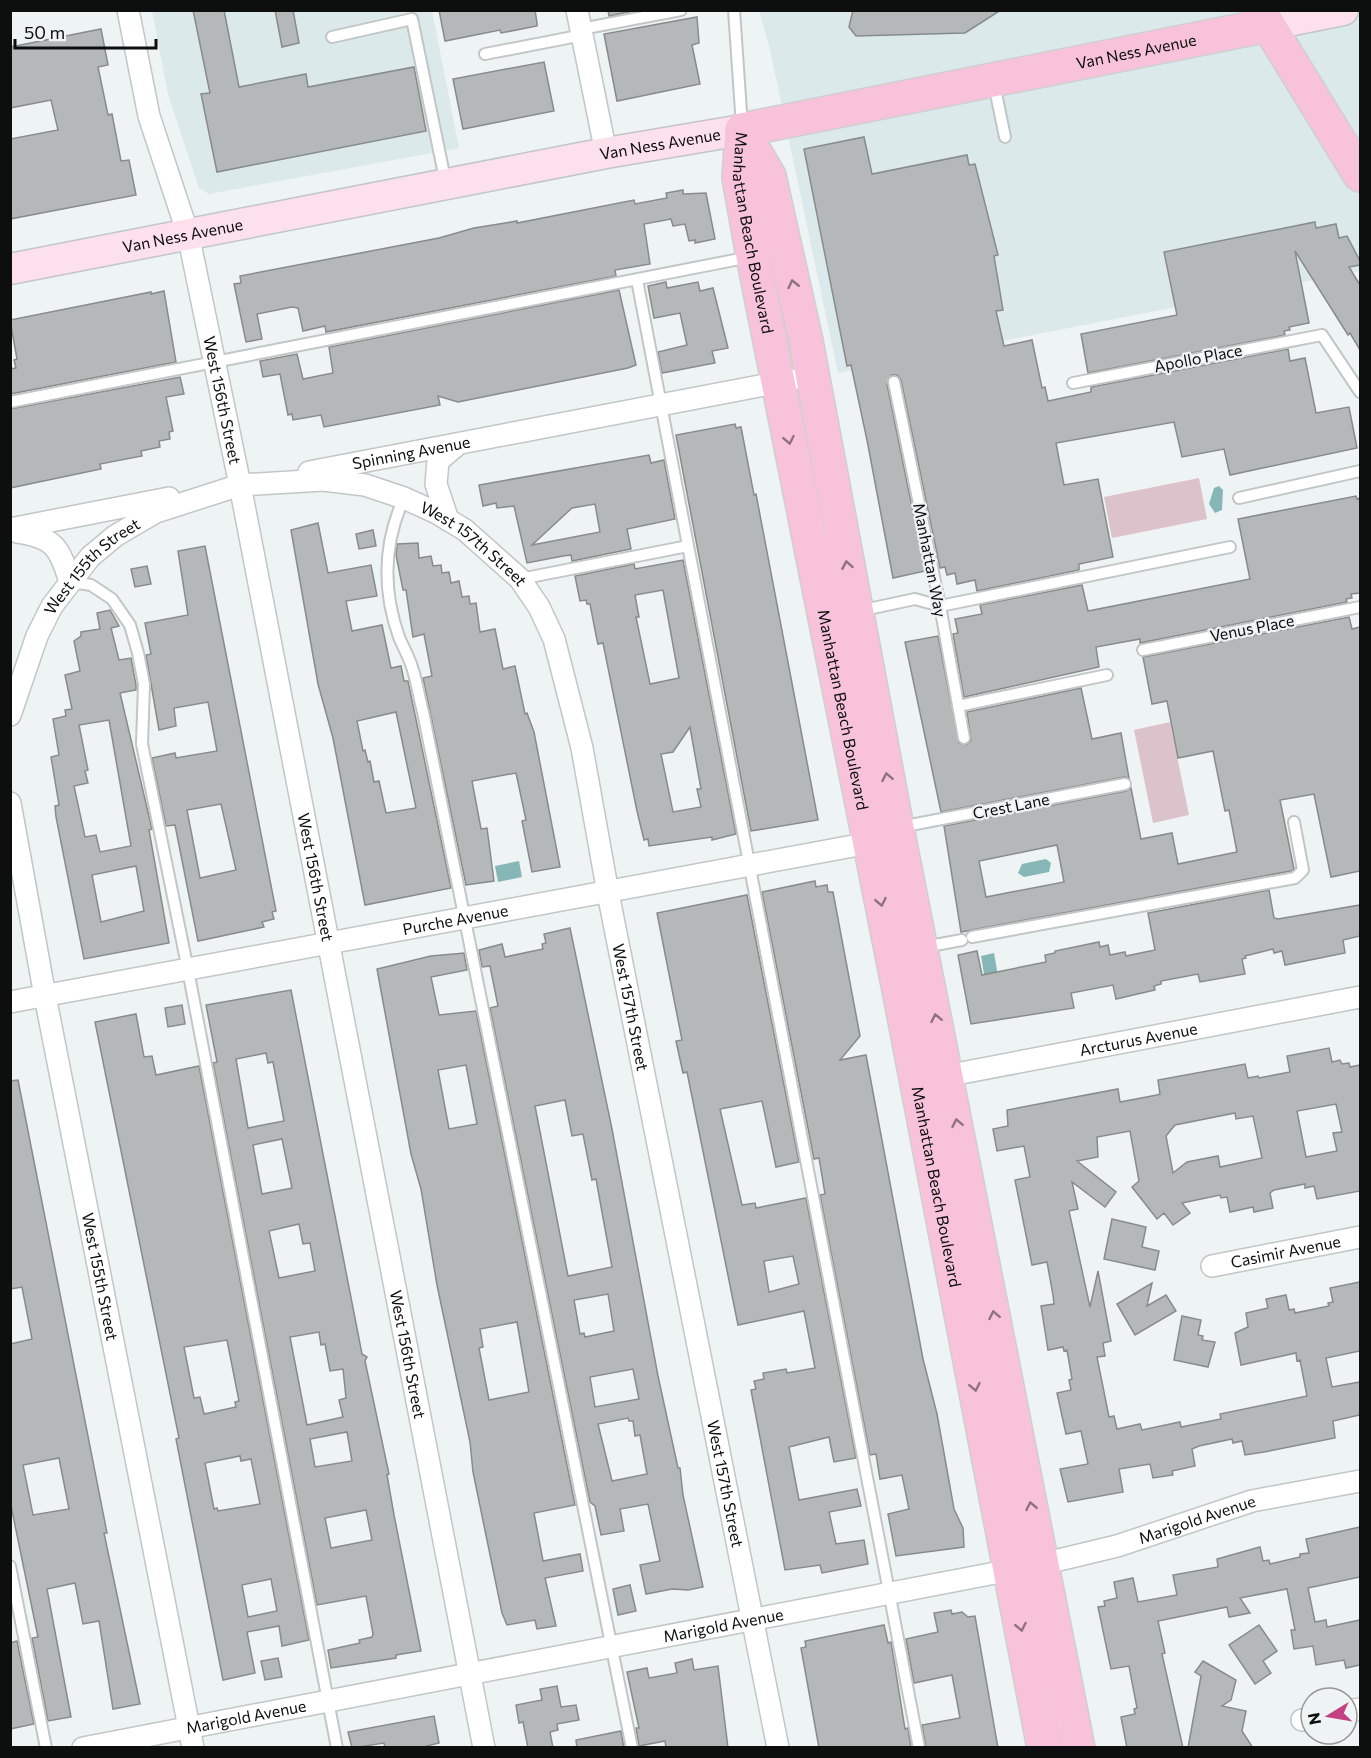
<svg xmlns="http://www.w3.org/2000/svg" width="1371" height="1758" font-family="Commissioner,sans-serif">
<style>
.built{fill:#dbe9ea}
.green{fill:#dbc2cb}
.water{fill:#87b6b7}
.building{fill:#b4b8b8;stroke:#878b8b;stroke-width:1.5;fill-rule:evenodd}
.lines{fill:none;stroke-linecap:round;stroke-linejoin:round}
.service-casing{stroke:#c2c6c6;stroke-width:14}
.minor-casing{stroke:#c2c6c6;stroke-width:24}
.secondary-casing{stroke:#c2c6c6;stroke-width:33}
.primary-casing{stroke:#cfcfcf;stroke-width:36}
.service{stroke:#fff;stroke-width:10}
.minor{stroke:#fff;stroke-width:21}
.secondary{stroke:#fce1ed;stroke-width:30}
.primary{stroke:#f8c3da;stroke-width:33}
.oneway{stroke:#8e727e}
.labels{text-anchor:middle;stroke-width:4.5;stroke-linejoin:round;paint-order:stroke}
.street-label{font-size:16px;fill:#0d0e0e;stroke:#eef3f3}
</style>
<rect width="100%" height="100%" fill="#eef3f3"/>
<!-- built -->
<g class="built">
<path d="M152 11H432L459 148 209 194 199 188 168 94Z"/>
<path d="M759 11H1360V271L838 373 770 50Z"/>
</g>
<!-- green -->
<g class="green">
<path d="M1199 478 1207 519 1112 538 1104 497Z"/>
<path d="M1170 722 1189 815 1153 823 1134 730Z"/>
</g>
<!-- water -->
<g class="water">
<path d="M1219 486 1223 490 1222 510 1215 513 1209 504 1214 488Z"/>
<path d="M1046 859 1051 863 1049 872 1024 877 1018 873 1022 864Z"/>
<path d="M519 861 522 877 498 882 495 866Z"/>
<path d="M994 953 999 982 979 977 984 974 981 956Z"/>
</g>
<!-- building -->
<g class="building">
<path d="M193 10H224L239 87 306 74 308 87 414 67 426 131 217 172 201 94 210 93Z"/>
<path d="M275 10H293L299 43 282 47Z"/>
<path d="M439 10H535L537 23V26L501 33 500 30 445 41Z"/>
<path d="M608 10H638L609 16Z"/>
<path d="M853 10H1001L965 33 856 36 849 27Z"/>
<path d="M697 17 699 43 692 45 700 84 617 101 604 34Z"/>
<path d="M101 29 108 65 98 67 108 115 112 114 121 161 129 160 136 195 10 219V139L58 130 51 100 10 108V47Z"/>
<path d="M544 62 554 111 463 129 453 79Z"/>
<path d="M864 137 872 174 967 155 969 165 975 164 998 255 994 256 1003 310 996 311 1004 346 1032 340 1042 388 1045 387 1048 401 1091 392V387L1288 349 1290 361 1305 358 1316 413 1349 407 1357 448 1230 475 1224 449 1182 457 1174 422 1056 443 1064 485 1098 479 1113 557 1079 564V570L977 591 975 580 957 584 955 573 947 575 945 567 940 568 901 380 897 375H892L887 384 925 571 893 578 867 440 851 365 847 366 804 149Z"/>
<path d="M683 190V194L706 193 715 239 695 243V240L689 241 685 224 673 226 671 219 644 224 650 264 615 270 616 276 326 332 325 326 303 331 298 308 292 307 257 314 262 339 246 342 234 284 241 283 240 276 439 238 474 228 517 221V223L634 200 635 204 667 198 666 193Z"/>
<path d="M1315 222 1316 228 1336 224 1339 238 1347 236 1360 261V265L1349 267 1360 285V350L1350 333 1348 335 1295 251 1309 323 1289 327 1290 330 1284 331 1285 335 1088 373 1081 334 1177 315 1164 252Z"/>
<path d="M666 282 667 288 698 282 700 291 713 288 728 348 712 351 715 363 662 373 658 352 687 345 680 313 654 318 648 286Z"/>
<path d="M619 290 636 365 628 368 458 402 438 396 440 405 324 427 321 415 293 420 292 414 288 415 280 374 263 377 260 361 297 354 303 379 333 373 329 347Z"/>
<path d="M164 291 176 362 10 394V369L16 368 14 360 17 359 10 320 151 292V294Z"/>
<path d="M180 377 184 394 166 397 173 431 169 432 170 439 159 441 160 447 141 451 142 456 100 464 101 469 10 488V409Z"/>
<path d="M735 424 736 428 741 427 754 495 756 494 818 820 751 831 676 435Z"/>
<path d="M649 455 651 463 664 460 675 519 627 529 631 549 572 561 571 555 563 556 527 563 514 506 497 508 496 503 483 506 479 485ZM595 504 600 532 532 545 572 508Z"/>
<path d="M1356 496 1357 499 1360 498V593L1351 594 1352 598 1346 599 1347 602 1140 643V639L1096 647 1099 667 964 697 953 634 958 633 955 619 982 614 980 605 1082 585 1088 611 1250 579 1238 519Z"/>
<path d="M318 523 328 573 371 565 377 596 346 601 352 631 382 625 391 668 401 666 404 681H408L451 888 365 905 333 738 318 684 291 530ZM396 712 416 808 386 813 379 781 374 782 370 761 368 762 365 750 363 751 357 721Z"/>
<path d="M373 530 376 546 359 549 356 534Z"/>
<path d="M418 543 419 558 431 556 433 566 441 565 442 573 449 572 451 583 459 581 462 597 469 596 470 604 476 603 480 632 495 629 503 669 515 666 525 714 527 713 534 732 560 867 532 872 522 821 526 820 516 773 472 781 481 829 487 828 494 881 466 885 423 678 432 676 424 634 413 637 406 590H403L396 555 397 544Z"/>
<path d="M205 546 276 911 272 912 274 919 262 922 264 927 198 941 175 825 166 826 152 758 175 753 176 758 217 751 208 702 174 708 176 726 159 730 146 655 151 654 145 623 188 615 178 551ZM221 804 236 870 200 878 187 810Z"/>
<path d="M683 560 736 834 712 840V837L649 846 648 839 644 840 637 811 603 643 598 644 597 640 590 604H587L586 600 580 601 575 576 634 564 635 569ZM663 590 679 678 650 684 636 617H639L635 595ZM690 727 701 789H697L701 807 673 812 661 754 673 752Z"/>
<path d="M147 566 151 584 135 587 131 569Z"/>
<path d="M110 610 119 626 111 628 119 660 131 658 136 685V690L120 693 152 829 149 830 169 943 84 959 56 817 55 806 59 805 51 757 59 755 53 719 66 716 65 710 72 709 65 675 80 671 74 641 81 636V632L100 629 97 613ZM109 720 131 846 100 852 96 835 85 837 74 786 88 783 85 771 88 770 79 725ZM136 866 144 911 101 922 92 875Z"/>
<path d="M1349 617 1352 629 1360 627V871L1331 877 1314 794 1280 800 1294 869 1291 871 961 932 944 826 1126 791 1131 788 1141 839 1172 833 1178 864 1237 852 1229 810 1225 811 1213 751 1178 758 1167 701 1152 704 1143 657ZM1057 845 1064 882 986 897 979 861Z"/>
<path d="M938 636 959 743 966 745 971 740 967 712 1081 688 1092 739 1121 733 1129 778 1124 777 941 812 905 642Z"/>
<path d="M815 881 816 887 827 885 828 892H833L860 1036 840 1060 866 1055 923 1359 937 1414 954 1509 963 1528 964 1547 896 1556 888 1514 909 1509 902 1475 880 1479 876 1454 870 1455 820 1195 825 1194 819 1158 814 1159 762 892Z"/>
<path d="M1269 890 1274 918 1278 919 1360 905V936L1343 940 1345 953 1285 965 1282 951 1274 953 1273 949 1245 956 1246 958 1242 959 1245 974 1200 982 1198 974 1161 981V984L1154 986 1155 990 1116 999 1113 985 1071 993 1074 1008 971 1024 958 955 977 951 982 975 1046 962 1045 955 1055 953V951L1099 942 1100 947 1108 945 1110 955 1125 952 1126 956 1155 950 1148 913Z"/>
<path d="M747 895 799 1162 776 1167 762 1101 720 1109 742 1205 755 1203 756 1208 806 1198 856 1458 834 1462 829 1437 789 1447 799 1500 857 1489 861 1506 829 1512 836 1544 864 1540 868 1564 822 1573 820 1565 785 1570 751 1390 756 1389 754 1381 764 1379 763 1373 786 1369 787 1373 815 1368 804 1311 738 1325 687 1072 683 1073 676 1041 682 1040 657 913ZM793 1256 799 1284 769 1292 764 1261Z"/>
<path d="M570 928 612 1129 658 1376 678 1468H680L683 1495 703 1587 688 1590 672 1589 646 1594 640 1565 660 1561 648 1504 620 1509 624 1531 601 1535 595 1506 590 1502 490 1008 498 1006 490 966 482 967 479 950 502 944 505 957 543 949 542 944 546 943 544 934ZM565 1100 572 1136 583 1134 592 1180 596 1179 612 1267 568 1276 535 1106ZM608 1294 614 1331 585 1337 584 1333 580 1334 574 1300ZM633 1369 639 1399 595 1407 590 1377ZM628 1418 629 1421H633L635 1436 640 1435 647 1474 612 1481 598 1424Z"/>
<path d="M464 953 467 970 431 977 439 1015 476 1011 575 1505 534 1513 543 1561 580 1554 583 1571 545 1578 556 1626 537 1629 535 1620 507 1625 502 1613 473 1472 470 1442 437 1285 421 1189 411 1154 377 969 431 956ZM466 1065 477 1124 449 1129 438 1070ZM517 1322 529 1392 489 1400 479 1348 483 1347 480 1329Z"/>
<path d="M291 990 362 1354 367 1357 365 1361 389 1474 387 1475 394 1515 421 1651 396 1655V1658L331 1668 328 1650 360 1643 359 1640 372 1637 373 1634 366 1596 317 1605 213 1063 217 1062 206 1005ZM266 1053 268 1063 273 1062 284 1121 248 1128 236 1059ZM282 1139 292 1188 262 1194 253 1145ZM299 1224 303 1244 310 1243 315 1271 279 1278 269 1231ZM319 1332 321 1345 325 1344 330 1371 343 1369 346 1398 339 1400 343 1417 307 1425 290 1337ZM347 1432 352 1461 315 1467 310 1439ZM366 1510 372 1540 331 1548 325 1518Z"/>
<path d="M182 1005 185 1024 168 1027 165 1008Z"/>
<path d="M136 1014 144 1057 152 1056 156 1075 199 1066 309 1640 282 1646 279 1626 247 1632 255 1673 223 1680 176 1439 179 1438 95 1022ZM227 1340 239 1401 235 1402 236 1407 204 1414 200 1397 194 1398 184 1347ZM240 1456 241 1461 251 1459 260 1504 218 1511 217 1508 214 1509 205 1463ZM271 1579 277 1611 248 1617 242 1585Z"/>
<path d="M1329 1048 1332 1062 1340 1060 1342 1064 1349 1063 1350 1067 1360 1065V1191L1317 1199 1314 1186 1305 1188V1184L1274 1190 1270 1193 1273 1208 1254 1212 1253 1207 1230 1212 1227 1197 1221 1198 1220 1195 1182 1203 1190 1213 1173 1225 1164 1213 1157 1219 1132 1187 1139 1181 1130 1131 1097 1137 1098 1157 1077 1161 1116 1192 1105 1207 1072 1182 1078 1209 1069 1211 1090 1307 1098 1271 1111 1341 1103 1343 1105 1356 1097 1357 1109 1417 1114 1416 1117 1429 1140 1424 1142 1430 1180 1422 1181 1427 1221 1419 1220 1414 1307 1396 1300 1360 1297 1361 1296 1353 1241 1365 1235 1333 1248 1327 1246 1313 1268 1308 1266 1299 1286 1295 1289 1310 1294 1309 1295 1313 1329 1306 1328 1303 1333 1302 1330 1288 1360 1282V1351L1326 1358 1332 1387 1360 1382V1415L1333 1421 1335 1438 1264 1452 1245 1455 1242 1441 1233 1443 1232 1439 1199 1446 1192 1449 1195 1466 1172 1471 1173 1475 1153 1478 1150 1464 1119 1469 1123 1492 1068 1502 1060 1469 1088 1464 1081 1431 1066 1434 1057 1393 1071 1390 1069 1380 1072 1379 1067 1350 1064 1351 1063 1347 1048 1350 1041 1306 1054 1304 1053 1295 1047 1262 1032 1265 1015 1180 1030 1177 1024 1146 997 1151 993 1129 1008 1126 1007 1110 1118 1089 1120 1102 1157 1095 1160 1094 1158 1080 1245 1064 1248 1078 1258 1076 1259 1078 1290 1072 1287 1056ZM1336 1104 1342 1132 1333 1133 1337 1151 1306 1157 1297 1111ZM1235 1113 1236 1119 1253 1116 1262 1158 1220 1167 1218 1156 1187 1162 1173 1173 1166 1136 1175 1125Z"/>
<path d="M18 1080 107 1533H104L140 1704 113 1709 99 1621 83 1624 75 1583 47 1589 71 1717 48 1721 32 1638 38 1637 10 1501V1344L32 1339 22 1287 10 1289V1081ZM59 1458 69 1509 33 1515 23 1465Z"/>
<path d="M1112 1219 1146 1227 1142 1247 1159 1251 1155 1270 1104 1259Z"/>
<path d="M1152 1283 1147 1306 1166 1295 1176 1311 1135 1335 1117 1304Z"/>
<path d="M1182 1316 1201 1320 1198 1335 1203 1336 1202 1340 1215 1342 1208 1367 1174 1360Z"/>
<path d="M1360 1527V1577L1308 1588 1315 1622 1326 1620 1327 1627 1360 1620V1665L1346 1668 1344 1660 1316 1665 1313 1646 1294 1649 1291 1630H1295L1287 1589 1240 1598 1250 1613 1229 1617 1227 1607 1158 1621 1165 1653 1162 1654 1183 1748H1127L1121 1717 1135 1714 1134 1709 1137 1708 1129 1666 1111 1669 1098 1607 1105 1606 1104 1601 1117 1598 1114 1582 1133 1578 1138 1602 1177 1595 1173 1575 1218 1567 1217 1559 1260 1547 1263 1561 1269 1560 1270 1564 1300 1557V1554L1309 1553 1306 1539Z"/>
<path d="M630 1585 636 1611 618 1615 613 1589Z"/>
<path d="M951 1610 952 1614 962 1612 968 1617 975 1616 998 1748H926L922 1725 960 1718 952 1675 914 1683 906 1639 938 1632 934 1613Z"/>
<path d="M884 1625 888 1643 891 1642 905 1729 908 1728 911 1748H819L801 1648 806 1647 805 1641Z"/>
<path d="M1259 1625 1277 1651 1263 1661 1271 1673 1255 1684 1229 1645Z"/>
<path d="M17 1641 34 1724 10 1729V1643Z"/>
<path d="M278 1658 282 1677 265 1680 261 1661Z"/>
<path d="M692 1659 694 1670 718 1666 728 1748H666L665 1741 639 1746 636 1728H639L627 1672 647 1668 649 1678 677 1673 675 1663Z"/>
<path d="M1203 1661 1236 1680 1231 1700 1222 1706 1246 1711 1242 1731 1253 1748H1188L1201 1676 1195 1672Z"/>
<path d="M557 1686 561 1707 576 1705 579 1720 557 1724 558 1730 550 1732 553 1748H528L523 1722 519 1723 516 1705 542 1700 540 1689Z"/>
<path d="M434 1716 439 1743 419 1748H385L384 1743 352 1748 348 1732Z"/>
<path d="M621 1731 624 1748H577L576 1740Z"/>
</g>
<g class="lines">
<defs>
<g id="service">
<path d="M734 10 742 126"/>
<path d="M581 29 681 10"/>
<path d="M332 37 412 19 446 184"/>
<path d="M485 54 583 35"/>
<path d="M994 84 1005 137"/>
<path d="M637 280 919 1748"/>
<path d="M894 382 940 606 964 738"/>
<path d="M1073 383 1322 335 1360 392"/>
<path d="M10 402 750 257"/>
<path d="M404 498C383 544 382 589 399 637 403 647 409 657 412 667 417 682 419 697 423 712L632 1748"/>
<path d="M1239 498 1360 471"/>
<path d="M520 579 688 546"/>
<path d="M71 582 91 585 112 599 130 625 138 653 144 684 142 744 188 970 337 1748"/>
<path d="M859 611 915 599 940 606 1230 547"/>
<path d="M1143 650 1360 607"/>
<path d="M958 706 1107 675"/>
<path d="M900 827 1125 784"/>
<path d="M972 937 1295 878 1303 870 1294 822"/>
<path d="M924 947 962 940"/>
<path d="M10 1566 46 1748"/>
</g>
<g id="minor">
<path id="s1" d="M128 10 149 116 188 234 240 485 484 1748"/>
<path d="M577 10 606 153"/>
<path id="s2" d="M309 472 791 380"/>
<path d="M448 520 436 484 438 461 458 444"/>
<path d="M10 529 169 498"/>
<path d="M17 532C54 537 60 548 70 582"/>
<path id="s3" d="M10 715 37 636 52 606 90 557 115 536 156 512 240 485 323 480 365 485 404 498 437 513 465 530 520 579 539 607 554 639 582 748 608 893 778 1748"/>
<path id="s4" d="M10 803 45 996 193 1748"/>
<path id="s5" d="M10 1002 880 841"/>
<path id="s6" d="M935 1078 1360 997"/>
<path id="s7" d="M1212 1266 1360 1237"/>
<path d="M1347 1711 1360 1709"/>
<path d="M1302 1720 1311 1718"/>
<path id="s8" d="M83 1748 1042 1564 1117 1546 1252 1501 1360 1481"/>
</g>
<g id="secondary">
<path d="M1268 25 1343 10"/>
<path id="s9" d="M10 269 606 153 742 130"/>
</g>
<g id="primary">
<path d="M1259 10 1360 175"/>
<path d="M742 130 769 176 806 341 897 828 1078 1748"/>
<path id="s10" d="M742 130 739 178 753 256 900 995 1044 1748"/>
<path id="s11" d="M742 130 1268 25"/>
</g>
</defs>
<!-- service casing -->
<use href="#service" class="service-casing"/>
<!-- minor casing -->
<use href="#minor" class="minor-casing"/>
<!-- secondary casing -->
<use href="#secondary" class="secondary-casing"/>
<!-- primary casing -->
<use href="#primary" class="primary-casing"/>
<!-- service -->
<use href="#service" class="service"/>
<!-- minor -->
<use href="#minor" class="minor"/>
<!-- secondary -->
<use href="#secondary" class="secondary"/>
<!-- primary -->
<use href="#primary" class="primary"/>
</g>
<!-- one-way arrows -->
<defs><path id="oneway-chevron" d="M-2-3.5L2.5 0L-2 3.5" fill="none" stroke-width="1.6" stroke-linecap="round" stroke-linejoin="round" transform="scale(1.5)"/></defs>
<g class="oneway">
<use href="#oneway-chevron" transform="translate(793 284) rotate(-103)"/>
<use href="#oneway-chevron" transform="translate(789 440) rotate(79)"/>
<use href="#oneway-chevron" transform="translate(847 565) rotate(-100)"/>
<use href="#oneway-chevron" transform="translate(887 777) rotate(-101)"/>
<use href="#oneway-chevron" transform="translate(881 902) rotate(79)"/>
<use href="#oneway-chevron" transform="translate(936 1018) rotate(-102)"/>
<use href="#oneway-chevron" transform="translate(957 1123) rotate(-101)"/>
<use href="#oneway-chevron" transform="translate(994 1315) rotate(-101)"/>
<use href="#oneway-chevron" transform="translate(975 1387) rotate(79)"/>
<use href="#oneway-chevron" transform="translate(1031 1506) rotate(-101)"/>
<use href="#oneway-chevron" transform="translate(1021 1627) rotate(79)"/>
</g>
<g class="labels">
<!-- street labels -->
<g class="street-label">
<text dy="6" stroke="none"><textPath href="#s11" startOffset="402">Van Ness Avenue</textPath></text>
<text dy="6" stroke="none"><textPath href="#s9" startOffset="662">Van Ness Avenue</textPath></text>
<text dy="6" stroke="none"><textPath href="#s9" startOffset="176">Van Ness Avenue</textPath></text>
<text dy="6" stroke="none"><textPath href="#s10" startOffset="104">Manhattan Beach Boulevard</textPath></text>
<text transform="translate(1198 358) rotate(-11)" y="6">Apollo Place</text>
<text dy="6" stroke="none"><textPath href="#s1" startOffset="402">West 156th Street</textPath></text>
<text dy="6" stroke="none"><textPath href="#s2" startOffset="104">Spinning Avenue</textPath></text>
<text dy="6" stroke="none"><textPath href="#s3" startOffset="598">West 157th Street</textPath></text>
<text transform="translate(930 560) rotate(79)" y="6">Manhattan Way</text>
<text dy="6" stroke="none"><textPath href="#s3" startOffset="174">West 155th Street</textPath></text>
<text transform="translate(1252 628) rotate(-11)" y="6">Venus Place</text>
<text dy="6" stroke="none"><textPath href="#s10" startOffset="590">Manhattan Beach Boulevard</textPath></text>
<text transform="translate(1011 806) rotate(-11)" y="6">Crest Lane</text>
<text dy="6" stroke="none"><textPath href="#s1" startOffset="888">West 156th Street</textPath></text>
<text dy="6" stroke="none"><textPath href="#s5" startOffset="453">Purche Avenue</textPath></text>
<text dy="6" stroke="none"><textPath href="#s3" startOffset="1102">West 157th Street</textPath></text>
<text dy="6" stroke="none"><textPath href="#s6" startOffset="207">Arcturus Avenue</textPath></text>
<text dy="6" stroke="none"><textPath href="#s10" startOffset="1076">Manhattan Beach Boulevard</textPath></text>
<text dy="6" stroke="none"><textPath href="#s7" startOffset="75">Casimir Avenue</textPath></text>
<text dy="6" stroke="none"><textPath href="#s4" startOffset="482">West 155th Street</textPath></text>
<text dy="6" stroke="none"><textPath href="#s1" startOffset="1374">West 156th Street</textPath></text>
<text dy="6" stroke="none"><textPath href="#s3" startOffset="1588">West 157th Street</textPath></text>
<text dy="6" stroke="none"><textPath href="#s8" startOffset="1138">Marigold Avenue</textPath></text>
<text dy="6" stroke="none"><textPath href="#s8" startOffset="652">Marigold Avenue</textPath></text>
<text dy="6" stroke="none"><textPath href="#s8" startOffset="166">Marigold Avenue</textPath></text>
</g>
</g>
<!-- border -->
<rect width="1371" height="1758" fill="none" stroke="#0d0e0e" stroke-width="24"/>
<!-- north arrow -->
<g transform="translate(1329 1716) rotate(259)"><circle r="28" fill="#eef3f3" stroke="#949797" stroke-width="1.5"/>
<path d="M0-4.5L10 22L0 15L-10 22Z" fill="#c44084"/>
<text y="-9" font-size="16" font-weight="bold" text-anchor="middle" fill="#0d0e0e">N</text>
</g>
<!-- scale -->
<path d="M15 39v9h141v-9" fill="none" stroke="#0d0e0e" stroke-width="3"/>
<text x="24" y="39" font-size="18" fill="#0d0e0e" stroke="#eef3f3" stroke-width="4.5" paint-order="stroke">50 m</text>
</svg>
